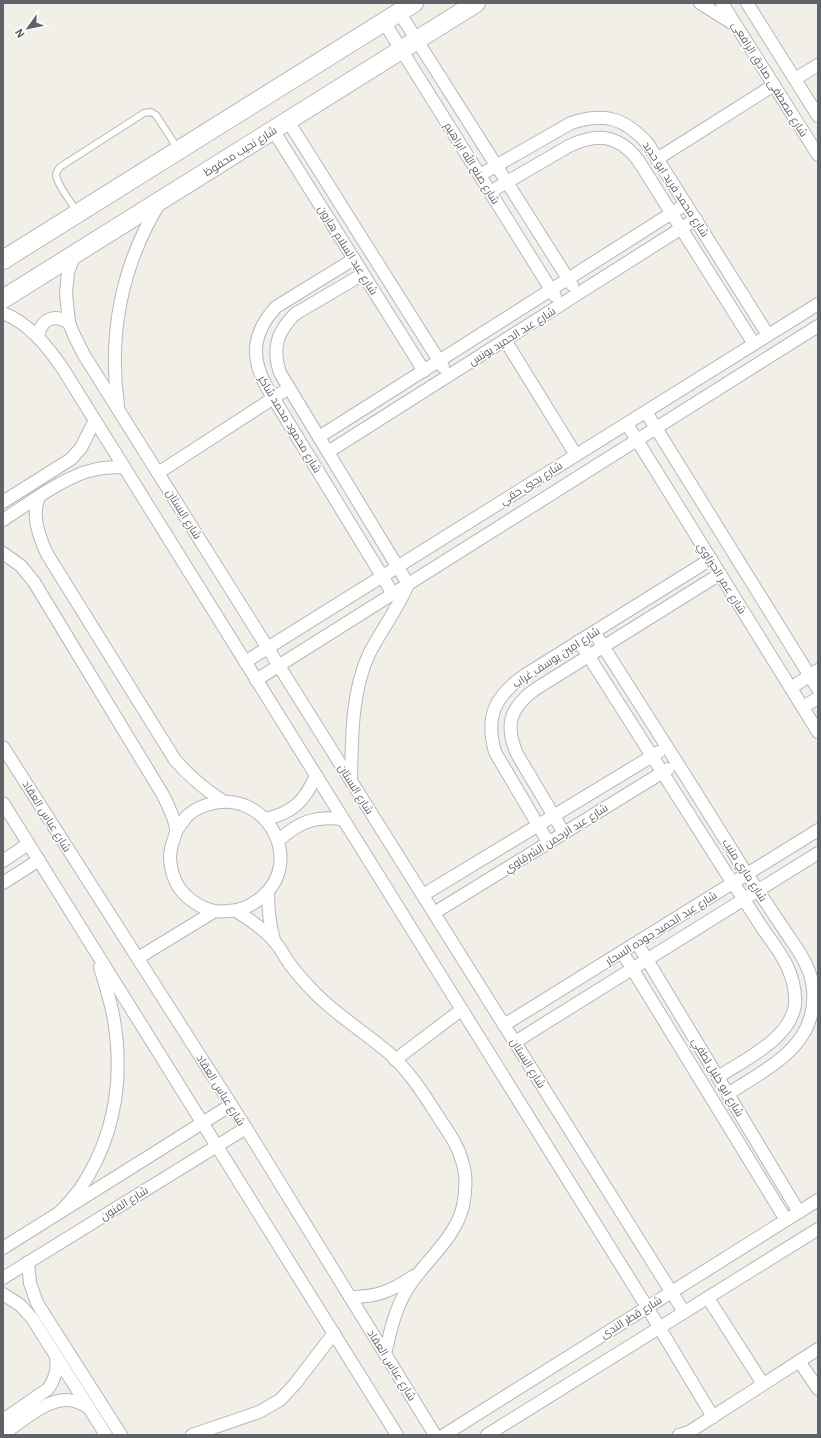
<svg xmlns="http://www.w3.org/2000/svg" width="821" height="1438" font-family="'IBM Plex Sans',Cairo,sans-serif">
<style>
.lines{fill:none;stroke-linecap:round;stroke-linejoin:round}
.lane-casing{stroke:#b5b8bc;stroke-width:8}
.street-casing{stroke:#b5b8bc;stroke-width:14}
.secondary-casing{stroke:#b6babf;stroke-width:20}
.lane{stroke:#fff;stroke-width:6}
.street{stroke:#fff;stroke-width:12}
.secondary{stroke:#fff;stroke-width:18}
.labels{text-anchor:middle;stroke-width:3;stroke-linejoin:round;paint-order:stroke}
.street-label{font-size:11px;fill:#5f6368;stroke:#fff}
</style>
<rect width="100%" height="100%" fill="#f1efe8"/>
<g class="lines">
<defs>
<path id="lane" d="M77 212C72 203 57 185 56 175 56 172 58 170 60 167L144 113 151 112 156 115 178 149"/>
<g id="street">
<path d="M700 3 735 25"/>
<path d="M722 3 818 155"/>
<path d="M747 3 818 116"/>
<path d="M399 12 572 285"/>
<path d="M384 22 555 296"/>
<path d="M795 79 818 65"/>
<path d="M288 121 443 367"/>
<path d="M273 130 424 371"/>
<path d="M657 159 774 85"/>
<path d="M480 175 571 123C605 112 625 118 648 144L768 335"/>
<path d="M490 192 569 146C597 133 618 134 638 160L754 344"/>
<path d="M75 254 68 272 66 293 69 323 74 335 84 355 684 1312"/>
<path d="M354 259 276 307C253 332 250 356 266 386L393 594"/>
<path d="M3 313C29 323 48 347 63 369L647 1307 713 1417"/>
<path d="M38 337C41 319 54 313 69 323"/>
<path d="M505 340 576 455"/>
<path d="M118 405C108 334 122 265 159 204"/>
<path d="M646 412 818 689"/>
<path d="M627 424 818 732"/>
<path d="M319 437 686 204"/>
<path d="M328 452 696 219"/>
<path d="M158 473 289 388"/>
<path d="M39 497C38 501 36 505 36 509 34 524 41 541 47 554L175 760C189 776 204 789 223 801"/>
<path d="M3 502 71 459 81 448 95 420"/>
<path d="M3 520C28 504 65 476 93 470 103 467 113 467 124 467"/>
<path d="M3 553 21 566 34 582 163 795C167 803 177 823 176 832 175 837 172 843 171 849 168 862 173 879 180 889 188 900 203 909 215 911 219 912 224 911 228 911 241 911 253 905 263 896 304 860 267 792 214 803 205 805 194 809 187 816 183 821 180 826 176 831"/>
<path d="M594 632C644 710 694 789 743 868 757 889 771 910 785 931 793 943 802 954 807 967 814 981 815 1000 811 1015 802 1054 759 1073 728 1094"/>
<path d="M579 641C628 718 676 794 725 871 738 890 750 909 763 929 771 940 780 952 786 964 792 976 796 991 795 1005 790 1039 744 1060 718 1077"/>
<path d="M245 662 818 304"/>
<path d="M256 680 818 326"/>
<path d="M791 688 818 670"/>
<path d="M803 707 818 698"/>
<path d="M3 747 246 1128 435 1435"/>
<path d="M351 781C352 739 351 693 369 654 381 630 398 609 408 584L280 373C272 348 277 332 295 314L363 274"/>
<path d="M3 803 397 1435"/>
<path d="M265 819C293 813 305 801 316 775"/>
<path d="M564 833 517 754C505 726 509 709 534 690L720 574"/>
<path d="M278 841C298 822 315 816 342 819"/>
<path d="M548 842 495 752C485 716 495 696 525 675L711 559"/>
<path d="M3 861 28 844"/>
<path d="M3 883 39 860"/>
<path d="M268 891C268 908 269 923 274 940"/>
<path d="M423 895 659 752"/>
<path d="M236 911C249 919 263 928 274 941 280 947 284 956 289 963 297 974 307 985 317 995 339 1017 366 1033 390 1054 410 1072 425 1096 439 1118 448 1132 458 1145 462 1161 467 1175 466 1191 463 1206 455 1240 423 1262 406 1291 395 1310 390 1332 385 1354"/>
<path d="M434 913 668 769"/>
<path d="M637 943 799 1212"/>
<path d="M622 952 786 1220"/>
<path d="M138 958 215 911"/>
<path d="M504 1025 818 830"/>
<path d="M515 1042 818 853"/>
<path d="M395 1060 461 1010"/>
<path d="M60 1212C67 1205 74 1197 80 1189 115 1137 124 1081 114 1020 111 1002 105 984 100 967"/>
<path d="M3 1248 231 1105"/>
<path d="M28 1262 30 1283 37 1303 121 1435"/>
<path d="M3 1278 246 1128"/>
<path d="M3 1294 20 1305 32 1318 106 1435"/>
<path d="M350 1297C378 1297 391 1291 414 1276"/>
<path d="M708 1298 763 1384"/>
<path d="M799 1361 818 1389"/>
<path d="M3 1420 48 1389C55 1379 58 1370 56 1357"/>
<path d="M3 1434C20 1423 47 1398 68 1400 75 1400 82 1404 88 1407"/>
<path d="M192 1435 259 1412 280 1400 295 1384 334 1333"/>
<path d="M444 1435 818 1200"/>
<path d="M487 1435 818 1229"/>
<path d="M679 1435 689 1432 818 1349"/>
</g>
<g id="secondary">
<path d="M3 260 414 3"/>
<path d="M3 299 476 3"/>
</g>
</defs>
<!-- lane casing -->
<use href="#lane" class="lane-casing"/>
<!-- street casing -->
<use href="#street" class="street-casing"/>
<!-- secondary casing -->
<use href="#secondary" class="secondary-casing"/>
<!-- lane -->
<use href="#lane" class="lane"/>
<!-- street -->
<use href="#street" class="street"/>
<!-- secondary -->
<use href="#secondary" class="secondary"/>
</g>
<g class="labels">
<!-- street labels -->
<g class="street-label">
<text transform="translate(770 79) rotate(58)" y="4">شارع مصطفى صادق الرافعى</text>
<text transform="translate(240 151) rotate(-32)" y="4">شارع نجيب محفوظ</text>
<text transform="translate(472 163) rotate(58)" y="4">شارع صنع الله ابراهيم</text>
<text transform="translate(676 189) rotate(57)" y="4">شارع محمد فريد ابو حديد</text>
<text transform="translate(348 250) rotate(58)" y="4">شارع عبد السلام هارون</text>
<text transform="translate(512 336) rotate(-32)" y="4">شارع عبد الحميد يونس</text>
<text transform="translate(290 424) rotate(59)" y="4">شارع محمود محمد شاكر</text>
<text transform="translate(531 483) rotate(-32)" y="4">شارع يحيي حقي</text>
<text transform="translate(184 514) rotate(58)" y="4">شارع البستان</text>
<text transform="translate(722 578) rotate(58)" y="4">شارع عمر الجيزاوي</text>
<text transform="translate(556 657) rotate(-33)" y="4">شارع امين يوسف غراب</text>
<text transform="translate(356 789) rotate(58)" y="4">شارع البستان</text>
<text transform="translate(47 816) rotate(58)" y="4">شارع عباس العقاد</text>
<text transform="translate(556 838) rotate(-32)" y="4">شارع عبد الرحمن الشرقاوي</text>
<text transform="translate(745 870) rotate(57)" y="4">شارع ماري منيب</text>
<text transform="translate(661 928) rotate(-32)" y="4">شارع عبد الحميد جوده السحار</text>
<text transform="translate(528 1063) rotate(58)" y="4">شارع البستان</text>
<text transform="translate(718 1077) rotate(59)" y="4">شارع ابو خليل لطفي</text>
<text transform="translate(221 1090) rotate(58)" y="4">شارع عباس العقاد</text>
<text transform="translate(124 1203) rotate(-32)" y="4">شارع الفنون</text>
<text transform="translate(631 1317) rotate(-32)" y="4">شارع قطر الندى</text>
<text transform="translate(392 1365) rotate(58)" y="4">شارع عباس العقاد</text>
</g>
</g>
<!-- border -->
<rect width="821" height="1438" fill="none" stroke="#5f6368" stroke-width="8"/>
<!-- north arrow -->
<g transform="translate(28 28) rotate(237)" stroke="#ffffff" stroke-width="3" paint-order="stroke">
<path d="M0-3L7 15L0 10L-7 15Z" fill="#5f6368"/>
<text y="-6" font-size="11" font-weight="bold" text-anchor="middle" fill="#5f6368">N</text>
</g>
</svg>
